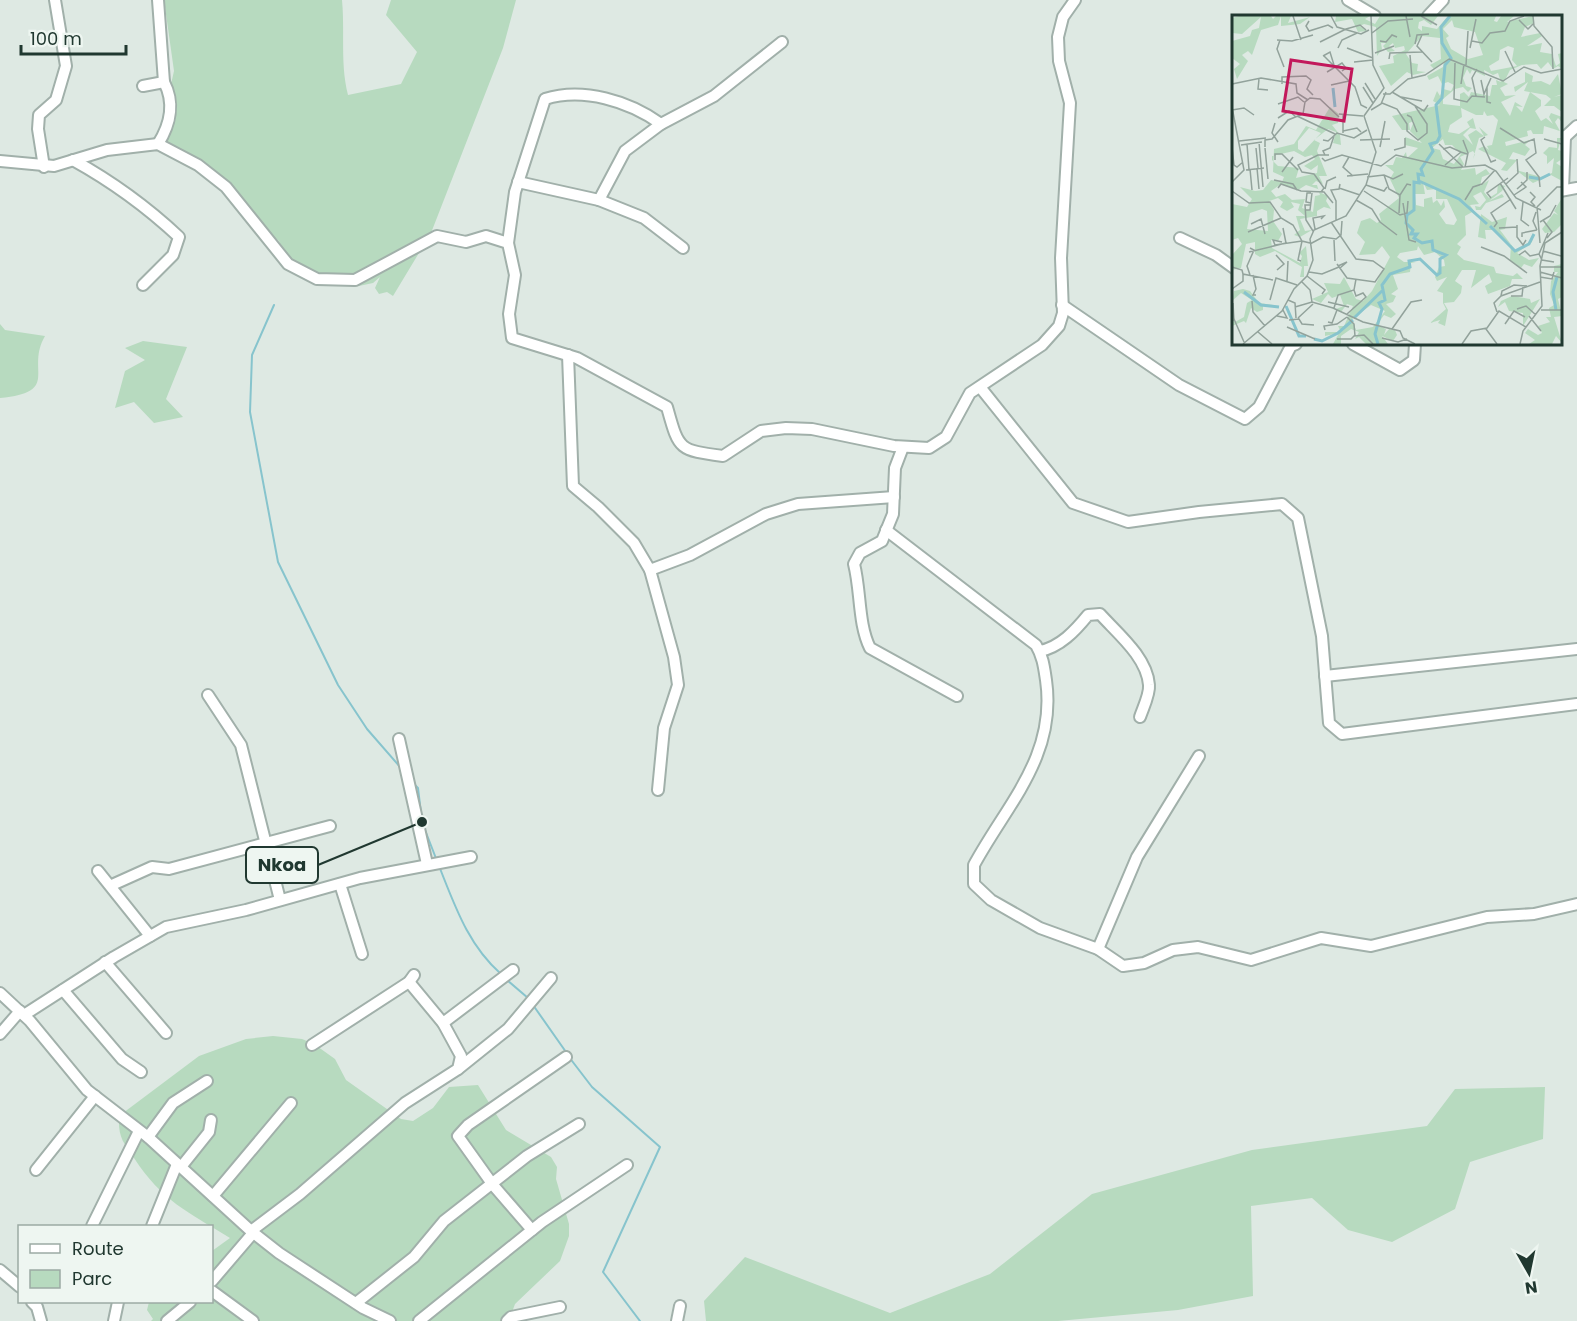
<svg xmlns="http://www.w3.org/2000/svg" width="1577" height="1321" font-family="Poppins,sans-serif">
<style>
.green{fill:#b7dabf}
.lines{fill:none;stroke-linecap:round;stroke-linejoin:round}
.stream{stroke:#87c4cd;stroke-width:2}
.minor-casing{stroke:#a1b0aa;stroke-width:14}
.minor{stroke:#fff;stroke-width:10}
.inset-river{fill:none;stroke:#87c4cd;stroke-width:3}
.inset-road{fill:none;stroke:#92a29b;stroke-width:1.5}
.view{fill:#c2185b;fill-opacity:0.15;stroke:#c2185b;stroke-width:3}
.inset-edge{fill:none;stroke:#203830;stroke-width:3}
.leader{fill:none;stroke:#203830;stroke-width:2}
.callout-dot{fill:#203830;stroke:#eef6f1;stroke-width:2}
.callout{fill:#eef6f1;stroke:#203830;stroke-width:2}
.callout-label{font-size:18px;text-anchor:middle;font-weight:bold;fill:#203830}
</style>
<rect width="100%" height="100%" fill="#dee9e3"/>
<!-- green -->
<g class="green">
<path d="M164 0H342C345 32 340 64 348 95L401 84 417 52 386 15 391 0H516L503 48 431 233 393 296 387 292 379 294 375 288 380 277 373 283 354 287 332 282 301 266 284 254 279 241 248 217 226 188 157 146 174 71Z"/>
<path d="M0 324 5 330 45 336C25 370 62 392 0 398Z"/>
<path d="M143 341 187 347 166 399 183 417 154 423 134 402 115 408 125 371 145 360 125 348Z"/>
<path d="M273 1036 302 1039 314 1044 335 1059 346 1080 401 1119 413 1121 433 1108 449 1087 478 1085 506 1130 551 1157 557 1167 556 1179 569 1224V1236L560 1261 515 1304 511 1315 517 1321H151L153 1319 147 1310 149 1302H212V1251L230 1238C188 1212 162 1201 134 1158 123 1142 118 1137 119 1116L199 1056 246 1039Z"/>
<path d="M1545 1087 1543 1139 1470 1162 1455 1209 1392 1242 1348 1230 1312 1198 1251 1206 1253 1296 1178 1310 1058 1321H706L704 1301 745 1257 890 1313 990 1274 1092 1194 1252 1150 1427 1126 1455 1089Z"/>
</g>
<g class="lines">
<!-- stream -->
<g class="stream">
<path d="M274 305 252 355 250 412 278 562 338 685 367 729 401 768"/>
<path d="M414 784 418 788 421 813"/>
<path d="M425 830 437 861"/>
<path d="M439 866C455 906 468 945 501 974"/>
<path d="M507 980 528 998"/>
<path d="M533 1005 566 1052"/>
<path d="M569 1057 592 1087 660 1147 603 1272 640 1321"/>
</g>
<defs>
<g id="minor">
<path d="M158 0 164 82"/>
<path d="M1348 0 1375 16"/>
<path d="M1428 16 1443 0"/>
<path d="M143 86 164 82C175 103 170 125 158 144"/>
<path d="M1560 136 1565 137 1577 126"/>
<path d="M73 160C111 181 147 207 179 237L173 255 143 285"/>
<path d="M0 161 54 166 107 150 158 144 198 165 226 187 288 264 317 279 355 280 437 236 466 242 486 236 508 243 515 275 509 314 512 338 577 358 667 407C679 450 678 450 723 456L761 431 786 428 812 429 894 446 929 448 946 437 970 393 1042 345 1059 326 1063 313 1061 258 1070 103 1059 61 1058 37 1063 17 1075 0"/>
<path d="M44 167 38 129 39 115 56 100 66 66 55 0"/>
<path d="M518 182 599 200 644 218 683 248"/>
<path d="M1563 190 1565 137"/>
<path d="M1560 191 1577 188"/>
<path d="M599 200 625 151 661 124 714 96 782 42"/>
<path d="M1180 238 1216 255 1234 268"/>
<path d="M508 243 515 192 545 99C583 87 629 101 661 124"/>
<path d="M1062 305 1179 385 1245 419 1259 407 1291 346 1296 344"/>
<path d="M1353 344 1400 370 1414 360 1415 344"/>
<path d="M568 355 573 486 598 507 634 543 650 570 674 657 678 685 664 728 658 790"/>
<path d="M980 387 1073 503 1128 522 1199 512 1282 504 1298 518 1322 636 1329 723 1342 734 1577 704"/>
<path d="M903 447 895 468 893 514 882 541 860 553 854 564C861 591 858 624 870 648L957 696"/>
<path d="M886 530 1036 645C1043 657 1044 667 1046 680 1057 756 1007 804 974 865V884L991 900 1040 928 1098 949 1123 966 1144 963 1173 950 1198 947 1251 960 1321 938 1371 946 1487 917 1534 914 1577 904"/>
<path d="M650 570 690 555 766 514 798 504 894 497"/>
<path d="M1040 651C1060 647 1075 631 1088 615L1100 614C1117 633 1147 657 1149 685 1150 694 1143 708 1140 717"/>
<path d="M1325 676 1577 649"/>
<path d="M208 695 241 745 280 900"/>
<path d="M399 739 427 864"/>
<path d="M98 871 150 936"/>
<path d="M340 884 362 954"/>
<path d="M112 885 152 867 169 869 330 826"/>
<path d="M1098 949 1137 857 1199 756"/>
<path d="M105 962 166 1033"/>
<path d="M63 990 122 1059 141 1072"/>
<path d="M0 993 30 1021 87 1090 148 1137 251 1231 279 1253 363 1308 390 1321"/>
<path d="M24 1015 114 957 166 927 246 910 360 878 471 857"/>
<path d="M443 1023 513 970"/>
<path d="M0 1034 20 1011"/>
<path d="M312 1045 409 982 414 975"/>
<path d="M458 1069 508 1029 551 978"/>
<path d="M148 1137 173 1103 207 1081"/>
<path d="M181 1167 209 1132 211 1120"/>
<path d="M36 1170 95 1096"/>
<path d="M213 1196 291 1103"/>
<path d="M92 1226 139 1131"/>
<path d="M152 1226 177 1164"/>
<path d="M532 1230 493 1185 458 1136 468 1125 566 1057"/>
<path d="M251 1231 300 1194 405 1103 458 1069 461 1056 443 1023 409 982"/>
<path d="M0 1270 20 1287"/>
<path d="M212 1281 253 1233"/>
<path d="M212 1291 253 1321"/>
<path d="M32 1302 37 1307 41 1321"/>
<path d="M356 1303 414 1257 444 1221 527 1156 579 1124"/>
<path d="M114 1321 118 1302"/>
<path d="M167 1321 190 1302"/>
<path d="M419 1321 542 1222 627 1165"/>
<path d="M507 1321 511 1317 560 1307"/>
<path d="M677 1321 680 1306"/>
</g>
</defs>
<!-- minor casing -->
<use href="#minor" class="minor-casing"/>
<!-- minor -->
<use href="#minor" class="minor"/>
</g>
<!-- overview -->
<g transform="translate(1232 15)">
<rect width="330" height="330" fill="#dee9e3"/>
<path d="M7 1H39L41 4 44 1H59L56 8 78 2 68 9 49 11V1L46 10 29 15 20 40 16 36 10 40 16 46 5 64 2 54 8 49 0 43V26L18 21 20 15 27 13 29 2 10 19 0 18V3ZM104 1H138L133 4 143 9 148 1H206L199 10 192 5 187 7 186 13 190 16V11L205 14 216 1H264L262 6 265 7 269 1H282L275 7 301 1 302 8 293 12 289 22 308 18 310 21 295 31 310 28 308 37 320 39 324 51 328 48 326 39 330 38V54L326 51 321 54 316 47 309 54 305 49 290 50 278 55 272 67 276 69 268 73 273 81 284 80 269 87 278 101 283 87 291 92 284 91 290 97 298 77 309 85V91L303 96 309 106 314 103 321 109 317 102 319 98 330 102V107L326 103 323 107 328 116 312 111 311 119H301L299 115 295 116 296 121 273 127 274 131 298 125 293 130 298 134 293 141 281 137 277 144 285 145 275 156 269 155 274 148 246 134 252 131 257 135 255 131 260 130 266 105 261 100 255 101 252 96 251 100H244L229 93 230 102 218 110 216 117 227 119 238 112 235 107 241 103 244 114 238 113 231 120 241 130 236 120 244 115 252 121 247 112 256 120 247 123 241 144 243 139 241 136 228 142 232 149 229 155 243 153 244 160 254 154 258 159 250 162 248 171 257 165 252 177 257 183 265 178 266 169 273 171 270 176 257 186 270 179 272 182 254 188 249 195H244L243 191 248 192 254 185 249 177 241 181 247 189 238 190 242 196 233 201 234 220 225 229 229 232 225 239 232 245 262 252 264 258 281 261 285 258 291 264H280L278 271 256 279 253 271 260 267 257 259 239 273 244 255H230L223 266 230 271 229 278 222 287 212 288 216 295 213 311 206 308 208 305 198 308 214 294 211 288V278L205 276 215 262 205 266 203 262 207 252 213 251 212 245 203 237 192 240 186 231 185 235 168 238 165 242 172 247H184L179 248 178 257 161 260 166 274 159 279 164 281 161 287 154 289 164 299 159 303 152 300 145 310 154 314 152 320 157 314 163 315 165 320 161 326 150 321 156 329H134L127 322 123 324 127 317 119 314 109 321V329H101L107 318 93 321V317H109L106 311H112L121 291 115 289 109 297 104 294 112 291 108 280 100 283 96 279 89 288 80 284 96 277 92 268 108 269 112 262 124 284 131 286 140 276 158 242 150 231 143 239 127 240 133 227 125 218 129 206 138 203 145 208 149 205 147 199 167 183 158 164 162 157 153 150H161L164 142 170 143 174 137 175 143 186 133 173 130V122L190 128 178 116 182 106 177 108 178 115H170L160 101 208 90 201 86 205 76 208 81 211 74 219 76 222 70 216 67 210 69 206 61 197 65 195 61 211 52 212 48 202 54 198 50 209 44 208 23 190 21 174 39 180 48 186 49 185 56 194 57 181 60 175 57 159 71 147 51 162 48 161 41 173 35 172 31 163 33 161 28 157 31 163 36 156 37 151 31 154 28H149L150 34 145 41 144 12 132 9 128 11 135 16 126 17 120 4 103 7ZM220 5 222 12 243 17 251 40 236 44 219 34 214 23 217 21 211 14ZM276 31 282 33 280 45 285 51 259 56 257 51 267 45 268 35ZM235 54 238 59 240 55 253 61 252 55 261 60 266 58 269 67 264 65 265 70H260L258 81 239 77 237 82 232 77 228 79V91L211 89V84L223 74 231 72 236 77 240 73 234 71 231 63ZM211 124 213 130H220L229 139 222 149 211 144 208 135 200 133ZM191 167 195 175 204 174V184H215L225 205 222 210 214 209 207 199 213 192 212 185 209 191 205 185 201 188 200 182 192 184V192L184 190 183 179H193ZM139 290 153 296 141 312 124 315 120 304ZM293 57 301 61 300 67 309 66 318 70 326 59 330 79 322 82 330 80V97L322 91H312L319 84 314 80 292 76 296 67 283 77 282 72 293 67ZM98 92 107 99 106 108 100 110 108 120 109 130 101 128 104 117 96 114 82 125 88 128 85 136 95 161H87L91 169 84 166 80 170H85L87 177 96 181 94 186 99 194 92 192 85 196V201L68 204 73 216 80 215 68 222 62 220 68 215 64 201H73L66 195 68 189 59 187 62 192 55 196 48 192 51 187 46 183 37 186 42 195 41 206 50 219 46 226 39 225 40 233 68 248 70 241 67 238 74 231 76 251H72V262H68L70 252 43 236 28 242 23 239V227L14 229 9 253 0 255V240L10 229 6 223 0 225V189L15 192 20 184 8 172 23 176 31 175 39 165 50 167 52 162 41 157 42 134 62 129 74 111 84 115ZM77 113 89 118 71 137 66 134V126ZM62 136 73 142 80 140 83 144 72 151 79 155 86 150 85 158 64 163 67 153 46 151 40 145V141ZM49 169 66 175 74 170 86 174 88 180 83 181 81 197 70 193 73 184 60 185 53 179 44 182 39 176ZM30 194 35 196 36 216 15 214 18 198ZM325 123H329L326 135 330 136V144L324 148 330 152V166L319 160 301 168 284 155 309 162 320 158 322 143 315 149V141L311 138 317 132 325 133ZM330 183V209L322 217 313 218 310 214 322 198 326 200 322 196ZM249 199 260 207 275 202 273 214 268 215 284 236 300 225 302 217 300 227 285 238 297 245 307 243 300 252 292 249 289 253 278 245 279 230 263 215H253L254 224 246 222ZM330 249V282L326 284 330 301 322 302 330 328 324 321 320 329H297L303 325 293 318 296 314 306 320 310 318 306 311 318 307 314 302H319L317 293 322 290 318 279 319 266 326 257H322V251ZM11 274 18 276 27 288 41 290 31 291V295L25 297 19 293 14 308 12 306 0 311V303L3 307 12 302 15 288 20 285 9 278 0 286 2 276ZM280 281 298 284 299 288 308 284 291 311V298L277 296 273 287 266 292 269 286Z" fill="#b7dabf" fill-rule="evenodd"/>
<path class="inset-river" d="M101 73 103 92M297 162 308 164 318 159M187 166 227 184 255 209M258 211 283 236 297 229 302 219M12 277 29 290 47 292M54 291 67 321H74M324 295 321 277 325 262M122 303 151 275M82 324 90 326 106 318 121 305M146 329 143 319 150 294 147 288 153 285 150 270 158 259 178 252 177 246 188 244 205 260 208 258V244L214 240 201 235 200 226 190 228 182 223 185 219H179L181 215 174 208 175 200 182 195V167L187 168 186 159 191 160 189 154 201 136 198 129 205 127 208 121 204 90 210 83 213 50 219 43 210 28 209 12 218 1"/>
<path class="inset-road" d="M61 1 69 25M99 1 105 12 129 19 137 15M174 1 178 22M189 1 205 10M301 1 302 11 320 32 321 54M287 5 296 14 302 8M77 6 74 11 77 16 96 10 101 13M114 14 128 10 134 15M140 18 156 6 181 4M190 20 185 31 200 47M45 25 60 26 81 20M48 25 45 34 52 52M148 26 154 27 160 20 165 22M240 26 250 28 258 18 273 16 278 6 292 1M88 27 114 14M183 29 185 20 197 19M106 33 110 25 125 18M115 33 141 43M238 33 244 4M273 36 283 57M143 38 162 31M178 40 180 63M91 41 98 37 102 50M92 41 123 72 129 90 135 93M157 44 158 38 190 37M217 44 271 66 292 52 309 58 330 54M122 47 141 45M223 48 222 84 235 87 240 81 253 82M234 50 236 16M95 57 110 48 114 53 110 56M259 63 255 72V87L259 88M27 64 26 74 36 75M249 65 252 79 255 72M133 68 143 84M0 69 29 63 64 69 65 78 76 85M50 69V62L74 61 79 65 75 74 81 80M229 69 232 49M99 70 117 66M131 72 141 88M160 77 192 96 196 90M151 79H158L176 64 193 60 217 44M244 81 240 63 245 54M169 82 190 86M150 88 165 94 175 109V116L186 125 195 118V109L183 91M46 89 66 82 72 87M0 92 12 155 0 167M0 95 12 93 22 100M139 95 149 89 154 77M107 99 131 101M111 99V118M175 100 179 102 185 117M65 101 103 119M46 103 57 96 64 102M43 108 40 118 46 127M268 113 292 128 302 124 304 138 294 145 307 162 308 172M111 116 125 113 129 117M253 122 249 125 259 147 264 145M312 124 330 129M91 125 96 126 105 118 122 123 135 115M128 125 158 124M231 125 236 138 233 152M7 126 34 123M27 127 31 172M15 129 17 155M207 129 231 152M9 130 30 127M0 132 2 150 5 152 11 147M33 132V125L40 124 56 105 71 99 73 87 78 83 88 84 107 102M148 132 153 106M24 133 26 153M33 133 36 164M211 134 218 132 229 137M162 135 173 132V123M93 140 91 136 98 133 102 121M117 142 111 152 121 161M90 143 93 146 110 140 149 151 164 140 220 153 253 150 264 156 284 183 309 195M43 145V139H50L66 155M213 150 229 137 235 139M25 153 27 174M18 154 20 175M14 155 32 153M50 157 61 142M152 160 157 174 168 180M115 161 136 159M135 162 152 160 161 164 171 159M42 165 61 169 65 175M268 168 284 194M274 169 286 158 285 144M134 170 152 176 155 172M46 173 49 169 69 176 92 177 101 188M107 173 128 180M93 174 95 166 104 162M285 174 295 165V157M0 176 17 188 38 187 49 203 61 210 70 226 78 228M132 176 168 200 175 198 176 186M89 177 92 173 82 159 70 157 66 150 86 140H97M298 177 303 182 299 187 303 191M282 180 294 172 289 167M259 183 255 178 276 163M124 185 140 194 148 207 165 220M233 185 241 172 250 169 263 155M291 187 289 205 297 211M79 188 74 187 75 178H79M171 188 177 225 184 227M79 190H73L74 205 81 216M305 192 308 228M305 192 325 172H330M73 195H78L80 178M304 197 301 206 305 215M167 198 168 180 175 169 179 170M311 205 320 217 315 223M104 206V186L99 175 107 174 108 169M99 207 124 244 141 246 152 254 143 267 115 263 105 249M308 207 318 201 324 190M19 209 29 204 33 219M285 210V222L291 230 294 225M262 212 265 208 259 198 279 184M267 213 285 212M83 214 81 203 92 201 89 204M16 217 49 203M316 218 307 239 310 245 322 247M290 222V218L305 215M102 225 103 246M50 227 41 225 43 230 70 226M78 229 91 222 104 224 109 220 110 206M249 232 272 241 295 258M311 236 329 241M17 237 54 228 51 213M44 240 52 249 45 255M287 240 293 236 298 241 307 239M69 246 66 245 70 226M106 251 115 247 108 253M0 252 10 255 11 259 41 265M308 252H330M77 257 90 259 107 252M308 257 330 263M18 260 15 251 22 235 18 233M21 260 24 274 21 280H24M75 261 93 275 90 279M308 262 320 264 322 257M55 266 56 246M70 267 78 275 80 287M0 274 11 266V259M269 281 270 276 282 270 295 271M279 281H290L291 272M38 285 44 263 65 270M56 285 63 288 64 303M20 286 21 297 33 311M96 287 117 292M1 288 2 306M63 292 80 287 101 293 131 307 168 316 171 323 183 329M102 293 106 280 122 275 124 264M285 294 294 291 304 300M309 295H330M265 297 262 288 269 281 308 267M115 299 134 282 131 278 124 281 122 275M45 301 55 303 51 295M297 301 309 316M115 302 122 309 123 321 132 320 141 329M66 303 81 289M2 304 12 327M57 305 67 304 70 309 82 310M96 307 100 308 105 295M273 309 282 296 293 302M55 312 83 324M160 314 179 287 190 285M254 314 265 329M93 315 92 311 105 309 115 302M26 317 40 329M150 323 166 327 175 324M105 324H119L123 320M11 329 50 296 62 274 75 261 81 245 78 224 82 215 114 201 134 170 144 137 132 101 152 73 141 50 139 1M230 329 239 316 255 313 267 296 294 312M288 329 291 316 310 291 308 251 313 228 330 217"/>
<path class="view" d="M59 45 120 54 112 106 51 96Z"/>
<rect width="330" height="330" class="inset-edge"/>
</g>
<!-- callouts -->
<path class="leader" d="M422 822L318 865"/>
<circle class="callout-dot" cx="422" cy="822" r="6"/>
<rect class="callout" x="246" y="847" width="72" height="36" rx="6"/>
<g class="callout-label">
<text x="282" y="871">Nkoa</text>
</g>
<!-- legend -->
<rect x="18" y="1225" width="195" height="78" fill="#eef6f1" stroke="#9caaa4" stroke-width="1.5"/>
<rect x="30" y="1244" width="30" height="9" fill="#ffffff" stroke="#9caaa4" stroke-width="1.5"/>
<text x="72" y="1255" font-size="18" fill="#203830">Route</text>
<rect x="30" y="1270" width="30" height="18" fill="#b7dabf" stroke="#9caaa4" stroke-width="1.5"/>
<text x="72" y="1285" font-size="18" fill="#203830">Parc</text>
<!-- north arrow -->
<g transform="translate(1529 1273) rotate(171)" stroke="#eef6f1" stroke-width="4.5" paint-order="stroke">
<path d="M0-4.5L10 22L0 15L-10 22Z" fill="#203830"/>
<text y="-9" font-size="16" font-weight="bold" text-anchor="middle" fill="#203830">N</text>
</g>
<!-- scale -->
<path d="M21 45v9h105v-9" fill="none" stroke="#203830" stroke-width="3"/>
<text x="30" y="45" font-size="18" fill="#203830" stroke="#eef6f1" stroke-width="4.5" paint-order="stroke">100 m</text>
</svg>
